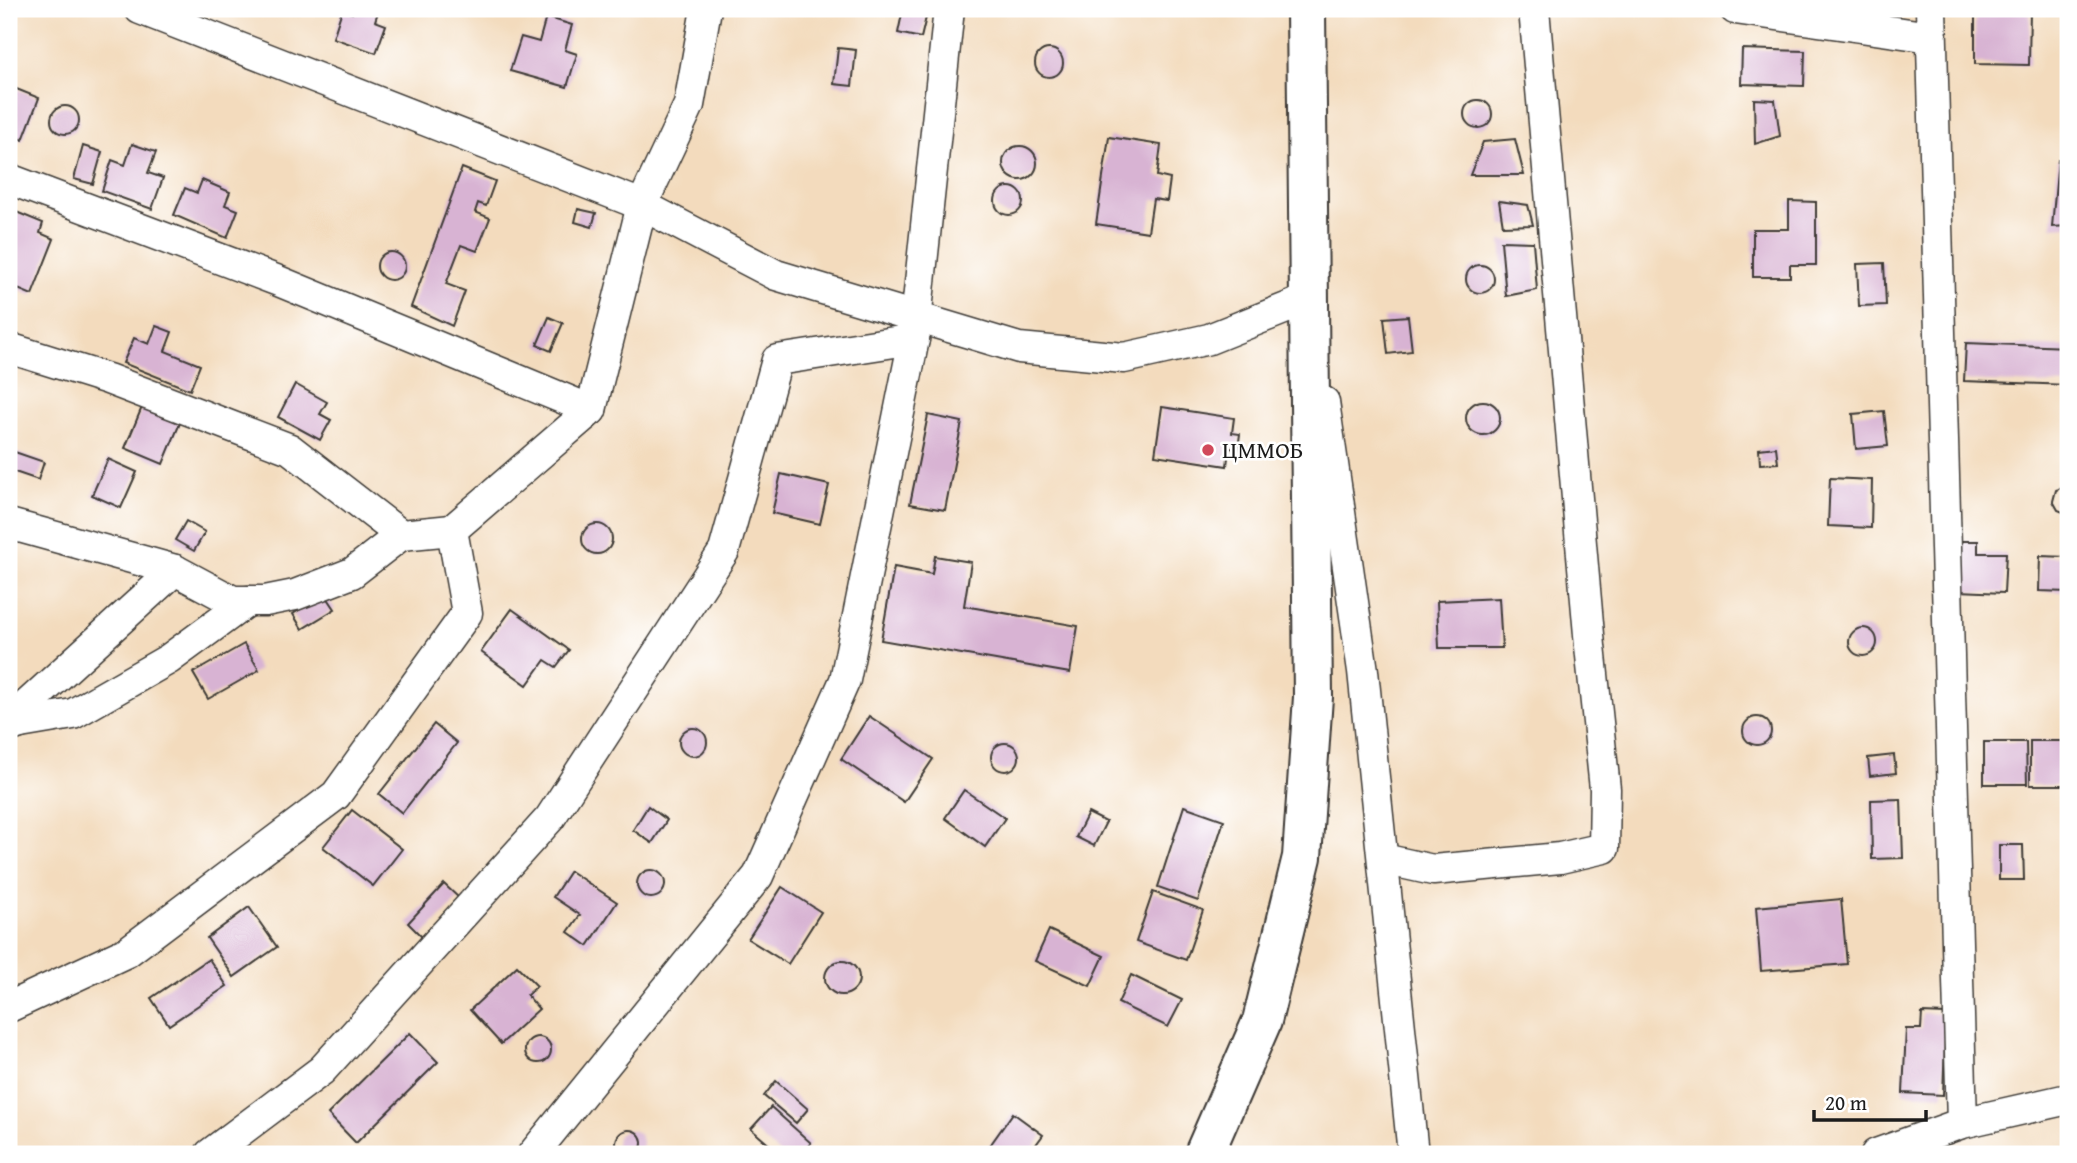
<svg xmlns="http://www.w3.org/2000/svg" width="2077" height="1163" font-family="'Gentium Book Plus',serif">
<style>
.building{fill:#d8b3d3}
.lines{fill:none;stroke-linecap:round;stroke-linejoin:round}
.street-casing{stroke:#3c3934;stroke-width:33}
.secondary-casing{stroke:#3c3934;stroke-width:42}
.street{stroke:#fff;stroke-width:30}
.secondary{stroke:#fff;stroke-width:38}
.poi-dot{fill:#d1495b;stroke:#fff;stroke-width:2.5}
.labels{text-anchor:middle;stroke-width:5;stroke-linejoin:round;paint-order:stroke}
.poi-label{font-size:24px;fill:#1c1c1c;stroke:#fff;text-anchor:start}
</style>
<rect width="100%" height="100%" fill="#fff"/>
<filter id="ink" filterUnits="userSpaceOnUse"><feTurbulence type="fractalNoise" baseFrequency=".0143" numOctaves="2"/><feDisplacementMap in="SourceGraphic" scale="14" xChannelSelector="R" yChannelSelector="G"/><feConvolveMatrix kernelMatrix="1 2 1 2 8 2 1 2 1" color-interpolation-filters="sRGB"/></filter>
<filter id="wash" filterUnits="userSpaceOnUse"><feTurbulence type="fractalNoise" baseFrequency=".00686" numOctaves="4" result="noise"/><feDisplacementMap in="SourceGraphic" scale="28" xChannelSelector="R" yChannelSelector="G"/><feGaussianBlur stdDeviation="1.57" result="paint"/><feColorMatrix in="noise" values="0 0 0 0 0 0 0 0 0 0 0 0 0 0 0 0 0 1.4 0 .05"/><feComposite in="paint" operator="in"/></filter>
<g filter="url(#wash)">
<rect width="100%" height="100%" fill="#f3dbbd"/>
<g id="blocks">
<!-- building -->
<g class="building">
<path d="M353 9H379L375 21 386 25 376 53 333 38 342 10 352 13Z"/>
<path d="M903 9H928L921 38 898 33Z"/>
<path d="M1975 9H2030L2029 65 1975 64Z"/>
<path d="M546 17 572 25 565 50 577 54 567 87 510 71 521 37 539 42Z"/>
<path d="M838 48 856 50 852 86 834 84Z"/>
<path d="M1742 49 1805 51 1804 86 1741 84Z"/>
<circle cx="1049" cy="63" r="14"/>
<path d="M9 86 39 98 23 140 9 134Z"/>
<path d="M1754 99 1775 100 1780 136 1755 144Z"/>
<circle cx="1478" cy="114" r="14"/>
<circle cx="65" cy="120" r="14"/>
<path d="M1109 137 1161 145 1157 176 1170 179 1167 201 1153 199 1148 232 1096 224Z"/>
<path d="M1515 139 1524 175H1470L1483 142Z"/>
<path d="M132 144 156 152 148 173 163 178 152 209 102 191 112 160 125 165Z"/>
<circle cx="1020" cy="163" r="17"/>
<path d="M83 146 102 152 93 184 74 179Z"/>
<path d="M2058 160 2068 161V226L2052 227Z"/>
<path d="M462 168 495 181 486 206 478 203 475 212 490 218 477 251 461 245 446 284 465 291 452 326 411 307Z"/>
<path d="M202 180 230 192 225 205 238 210 227 238 174 215 185 188 197 193Z"/>
<circle cx="1009" cy="201" r="14"/>
<path d="M1499 201 1528 205 1533 225 1503 226Z"/>
<path d="M1789 201 1816 202V265H1790V277H1753V229H1789Z"/>
<path d="M9 209 43 223 40 233 54 239 32 295 18 289 9 311Z"/>
<path d="M578 209 596 213 592 227 575 222Z"/>
<path d="M1501 241 1533 242 1537 290 1506 296Z"/>
<circle cx="391" cy="266" r="14"/>
<path d="M1884 263 1886 305 1859 306 1857 264Z"/>
<circle cx="1480" cy="279" r="14"/>
<path d="M1408 316 1412 351 1388 354 1384 318Z"/>
<path d="M549 317 563 323 551 351 537 345Z"/>
<path d="M156 326 172 332 165 351 200 365 190 390 123 363 134 338 149 344Z"/>
<path d="M1966 343 2068 347V385L1964 381Z"/>
<path d="M295 384 327 402 320 414 331 420 320 440 278 417Z"/>
<circle cx="1483" cy="418" r="17"/>
<path d="M142 407 180 423 163 464 125 448Z"/>
<path d="M1162 407 1234 418 1232 433 1240 434 1238 449 1229 448 1227 466 1155 455Z"/>
<path d="M1884 411 1888 446 1856 449 1853 414Z"/>
<path d="M928 415 962 422 945 510 910 504Z"/>
<path d="M1776 447 1778 463 1760 464 1759 449Z"/>
<path d="M9 450 44 462 38 480 9 470Z"/>
<path d="M108 459 137 472 121 508 92 495Z"/>
<path d="M781 474 829 485 820 524 772 513Z"/>
<path d="M1830 478 1872 480 1871 528 1828 526Z"/>
<path d="M2068 486V514L2058 510 2053 501 2056 490Z"/>
<path d="M186 521 205 532 194 551 175 540Z"/>
<circle cx="597" cy="539" r="15"/>
<path d="M1961 541H1978V553H2006L2004 593 1959 591Z"/>
<path d="M935 556 971 562 964 606 1078 626 1070 673 881 640 894 567 932 574Z"/>
<path d="M2040 556 2068 557V592L2039 591Z"/>
<path d="M325 594 335 609 302 629 293 614Z"/>
<path d="M1499 598 1502 648H1439L1437 601Z"/>
<path d="M512 609 569 650 556 667 545 660 527 685 481 652Z"/>
<circle cx="1863" cy="642" r="14"/>
<path d="M244 644 259 670 208 699 193 673Z"/>
<path d="M869 716 933 759 904 802 841 759Z"/>
<circle cx="1757" cy="731" r="14"/>
<path d="M434 724 457 743 402 813 379 794Z"/>
<circle cx="693" cy="742" r="14"/>
<rect x="2030" y="741" width="38" height="44"/>
<path d="M1984 742H2026L2027 784H1984Z"/>
<circle cx="1005" cy="757" r="14"/>
<path d="M1894 755 1896 773 1870 776 1868 758Z"/>
<path d="M964 790 1005 818 985 847 945 818Z"/>
<path d="M1901 799 1903 858 1872 859 1871 800Z"/>
<path d="M648 806 667 820 652 843 633 830Z"/>
<path d="M1184 806 1224 820 1198 901 1158 887Z"/>
<path d="M352 810 402 849 373 886 323 847Z"/>
<path d="M1088 813 1106 822 1094 846 1076 837Z"/>
<path d="M1999 845H2023L2024 880H1999Z"/>
<circle cx="651" cy="884" r="14"/>
<path d="M570 871 617 902 588 946 568 932 580 915 553 897Z"/>
<path d="M444 884 459 898 422 937 408 923Z"/>
<path d="M782 887 821 912 788 964 748 939Z"/>
<path d="M1153 892 1203 910 1186 960 1136 942Z"/>
<path d="M1841 899 1847 964 1761 971 1756 907Z"/>
<path d="M249 907 277 947 234 977 207 938Z"/>
<path d="M1049 930 1104 956 1090 986 1035 961Z"/>
<path d="M209 959 227 986 169 1025 151 998Z"/>
<circle cx="842" cy="978" r="17"/>
<path d="M517 966 537 986 527 995 539 1009 501 1044 470 1010Z"/>
<path d="M1131 975 1182 1000 1168 1027 1118 1003Z"/>
<path d="M1922 1013 1946 1014 1943 1095 1903 1093 1906 1029H1921Z"/>
<path d="M410 1033 438 1062 356 1143 328 1114Z"/>
<circle cx="538" cy="1050" r="13"/>
<path d="M776 1081 808 1109 796 1123 764 1096Z"/>
<path d="M771 1107 811 1143 801 1154H780L751 1129Z"/>
<path d="M1013 1113 1043 1135 1029 1154H990L986 1151Z"/>
<circle cx="629" cy="1143" r="13"/>
</g>
</g>
</g>
<g filter="url(#ink)">
<use href="#blocks" fill-opacity="0" stroke="#3c3934" stroke-width="2"/>
<g class="lines">
<defs>
<g id="street">
<path d="M140 9 642 205 776 275 1019 348 1124 358 1209 339 1309 299 1312 318"/>
<path d="M1735 9 1931 37"/>
<path d="M1931 9 1962 1123"/>
<path d="M9 179 276 280 591 410"/>
<path d="M9 348 108 379 290 449 401 535 452 530"/>
<path d="M1324 402 1363 671 1413 1154"/>
<path d="M9 524 175 570"/>
<path d="M9 719 20 723 73 714 169 659 248 601"/>
<path d="M9 727 20 723 19 712 175 570 233 601H265L295 595 352 573 401 535"/>
<path d="M1383 859 1433 870 1560 858 1604 848 1605 789 1590 646 1534 9"/>
<path d="M9 1007 127 952 336 795 467 613 452 530 591 410 642 205 689 105 706 9"/>
<path d="M210 1154 322 1070 550 818 724 551 777 360 914 339"/>
<path d="M533 1154 758 876 845 680 914 339 949 9"/>
<path d="M1876 1154 1962 1123 2068 1099"/>
</g>
<path id="secondary" d="M1204 1154 1262 1021 1302 857 1313 697 1306 9"/>
</defs>
<!-- street casing -->
<use href="#street" class="street-casing"/>
<!-- secondary casing -->
<use href="#secondary" class="secondary-casing"/>
<!-- street -->
<use href="#street" class="street"/>
<!-- secondary -->
<use href="#secondary" class="secondary"/>
</g>
</g>
<!-- markers -->
<circle class="poi-dot" cx="1208" cy="450" r="7"/>
<g class="labels">
<!-- poi labels -->
<g class="poi-label">
<text x="1222" y="458">ЦММОБ</text>
</g>
</g>
<!-- margin -->
<rect width="2077" height="1163" fill="none" stroke="#fff" stroke-width="35"/>
<!-- scale -->
<path d="M1814 1110v10h112v-10" fill="none" stroke="#1c1c1c" stroke-width="3.5"/>
<text x="1825" y="1110" font-size="21" fill="#1c1c1c" stroke="#ffffff" stroke-width="5" paint-order="stroke">20 m</text>
</svg>
